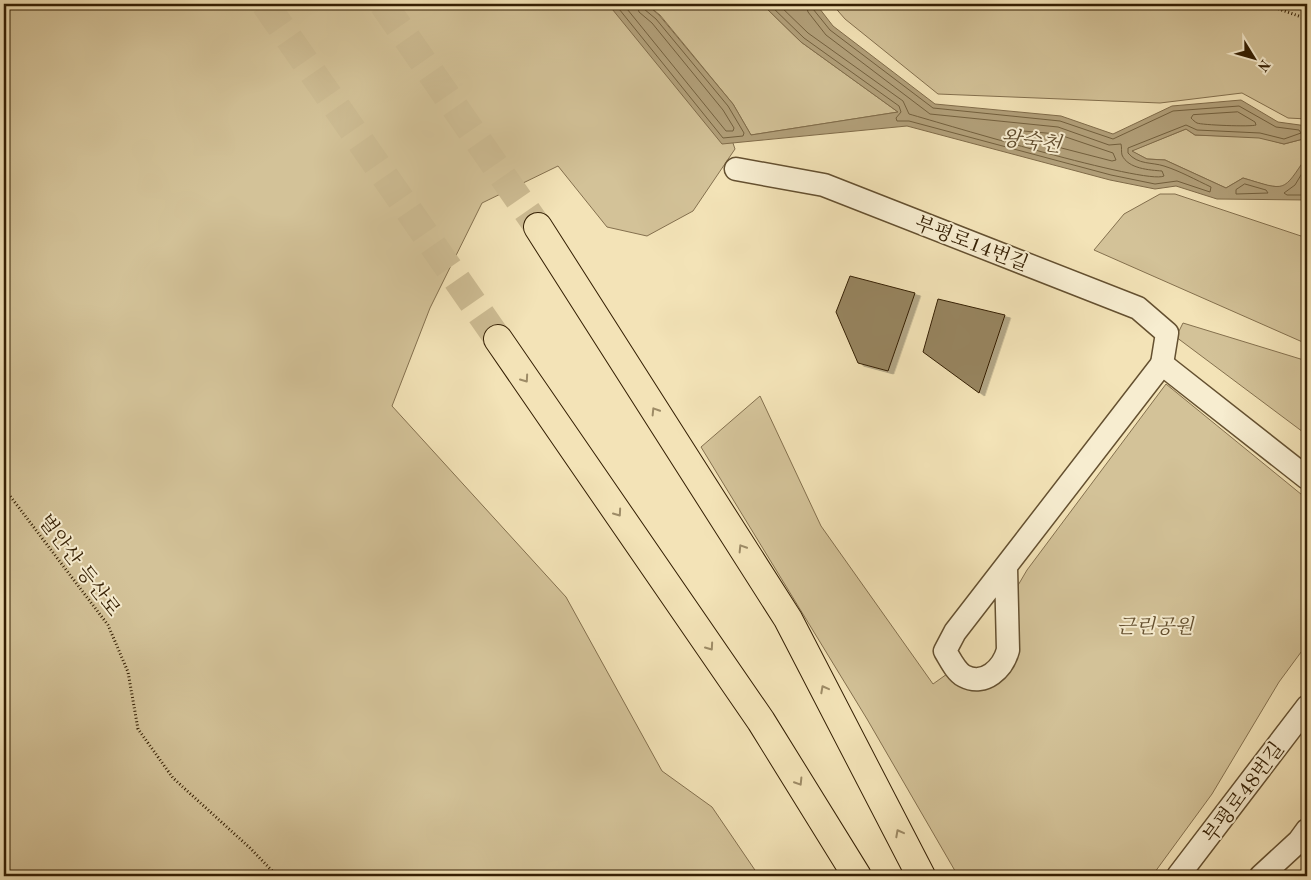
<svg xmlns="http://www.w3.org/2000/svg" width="1311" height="880" font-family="'Old Standard TT','Noto Serif KR',serif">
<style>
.green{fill:#d3c298;stroke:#84704e}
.water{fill:#b2a07a;stroke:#806c4a}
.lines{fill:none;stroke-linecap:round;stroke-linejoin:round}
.shore{stroke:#73603e;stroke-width:1}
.building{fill:#978561;stroke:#341f03;filter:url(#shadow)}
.highway-tunnel{stroke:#cdbc93;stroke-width:28;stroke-dasharray:28 14;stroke-linecap:butt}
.minor-casing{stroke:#645030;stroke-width:25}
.highway-casing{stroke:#341f03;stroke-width:30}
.path{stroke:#341f03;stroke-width:3;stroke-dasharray:1 2.5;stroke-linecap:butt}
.minor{stroke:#f7edd0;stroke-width:22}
.highway{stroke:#f3e3b7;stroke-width:28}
.oneway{stroke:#9d8b66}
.labels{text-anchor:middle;stroke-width:4;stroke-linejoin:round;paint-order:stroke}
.street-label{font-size:20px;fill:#341f03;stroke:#f7edd0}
.park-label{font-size:20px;font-style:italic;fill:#645030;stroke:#f7edd0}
.water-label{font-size:21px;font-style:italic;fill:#604c2d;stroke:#f7edd0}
</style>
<defs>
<filter id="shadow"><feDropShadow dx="5.5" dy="3" stdDeviation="0" flood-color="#0004"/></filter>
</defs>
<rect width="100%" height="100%" fill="#f3e3b7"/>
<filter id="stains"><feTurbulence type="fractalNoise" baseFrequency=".004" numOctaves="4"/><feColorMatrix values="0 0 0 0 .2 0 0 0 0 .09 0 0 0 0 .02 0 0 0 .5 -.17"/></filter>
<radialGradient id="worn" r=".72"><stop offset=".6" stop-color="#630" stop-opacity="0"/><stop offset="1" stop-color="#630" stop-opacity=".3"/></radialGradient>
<!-- green -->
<g class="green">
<path d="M4 4H618L720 105 735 149 693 211 647 236 607 227 558 166 482 203 430 308 392 406 566 597 662 771 712 807 759 876H4Z"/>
<path d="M646 4H762L801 42 898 112 751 135 733 104 660 15Z"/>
<path d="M832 4H1307V119L1288 118 1242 93 1160 103 938 94 845 19Z"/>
<path d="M1186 129 1195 135 1259 137 1284 144 1307 138V156L1291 182 1282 187 1269 186 1243 178 1226 188 1165 160 1147 159 1131 151Z"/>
<path d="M1160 194H1175L1307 238V344L1094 250 1124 214Z"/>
<path d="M1183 323 1307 361V435L1176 337Z"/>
<path d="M1166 384 1307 499V644L1279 682 1212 794 1152 876H958L867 719 701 447 760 396 821 526 933 684 947 674 993 685 1007 675 1016 659 1017 587 1027 570Z"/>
</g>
<!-- water -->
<path class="water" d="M608 4H646L659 15 733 104 751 135 898 112 801 42 762 4H816L833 26 935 104 1061 116 1113 134 1172 106 1241 100 1278 122 1307 126V138L1284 144 1259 138 1195 135 1186 129 1132 151 1147 159 1165 160 1226 188 1243 178C1287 191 1282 193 1307 156V200L1217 199 1176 186 1155 189 1110 180 907 126 722 144Z"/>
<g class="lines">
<!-- shore -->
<g class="shore">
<path d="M615 4 723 138 743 136 744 133 728 106 656 19 644 9 643 4"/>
<path d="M623 4 726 131H733L734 128 723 110 652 23 639 12 637 4"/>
<path d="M769 4 804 38 899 106 901 112 896 118 897 121H909L1111 175 1155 184 1177 181 1210 192 1211 187C1196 180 1180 171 1164 166 1152 162 1138 165 1128 153V148L1186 125 1197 130 1260 133 1284 139 1301 133 1299 130 1276 127 1239 106 1173 111 1113 139 1060 121 933 108 830 30 813 9 812 4"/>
<path d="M778 4 808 33 903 101 909 114C944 124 1146 185 1164 176L1162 171C1150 170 1128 169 1122 155 1121 151 1122 148 1121 144L1109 145 1058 127 930 114 826 35 808 12 806 4"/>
<path d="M1238 112 1255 122 1256 125C1251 127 1201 125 1197 123 1195 122 1193 120 1191 118L1193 115Z"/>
<path d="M1012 130 1057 134 1113 153 1116 160 1112 161 1011 135 1009 132Z"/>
<path d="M1307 165 1295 185 1284 193 1287 195H1307"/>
<path d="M1245 184 1266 190 1268 193 1236 194V190Z"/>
</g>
</g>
<!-- building -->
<g class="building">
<path d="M850 276 915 293 888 371 858 363 836 312Z"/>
<path d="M938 299 1005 315 979 393 923 352Z"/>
</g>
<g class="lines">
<!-- highway-tunnel -->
<g class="highway-tunnel">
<path d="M265 4 498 339"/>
<path d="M383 4 538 227"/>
</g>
<defs>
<g id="minor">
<path d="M736 169 824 185 1138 308 1167 333 1162 364"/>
<path d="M1006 568 1008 650C1003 668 985 687 964 676 956 672 950 659 945 651L955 632 1162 364 1307 478"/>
<path d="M1178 876 1307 707"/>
<path d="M1261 876 1299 841 1307 830"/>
</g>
<g id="highway">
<path d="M538 227 788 619 921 876"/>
<path d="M498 339 761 721 857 876"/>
</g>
</defs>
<!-- minor casing -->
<use href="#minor" class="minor-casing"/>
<!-- highway casing -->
<use href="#highway" class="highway-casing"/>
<!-- path -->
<g class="path">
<path d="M1265 4 1307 19"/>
<path d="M4 277V282"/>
<path d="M4 488 108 625 128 672 138 729 173 778 250 848 277 876"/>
</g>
<!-- minor -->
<use href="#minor" class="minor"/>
<!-- highway -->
<use href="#highway" class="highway"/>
</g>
<!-- one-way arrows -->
<defs><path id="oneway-chevron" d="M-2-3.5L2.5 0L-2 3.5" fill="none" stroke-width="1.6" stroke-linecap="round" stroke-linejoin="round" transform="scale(1.25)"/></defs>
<g class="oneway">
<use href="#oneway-chevron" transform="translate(525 379) rotate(55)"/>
<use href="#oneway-chevron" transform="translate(655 411) rotate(-122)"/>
<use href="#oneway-chevron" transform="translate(618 513) rotate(55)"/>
<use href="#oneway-chevron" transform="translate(742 548) rotate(-122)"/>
<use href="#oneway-chevron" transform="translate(710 647) rotate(55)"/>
<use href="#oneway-chevron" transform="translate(824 689) rotate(-118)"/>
<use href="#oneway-chevron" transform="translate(799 782) rotate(58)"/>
<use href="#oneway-chevron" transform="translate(899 833) rotate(-118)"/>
</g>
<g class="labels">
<!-- street labels -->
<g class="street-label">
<text transform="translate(972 243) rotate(21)" y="7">부평로14번길</text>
<text transform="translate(80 565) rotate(53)" y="7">벌안산 등산로</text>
<text transform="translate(1243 792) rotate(-53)" y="7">부평로48번길</text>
</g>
<!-- park labels -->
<g class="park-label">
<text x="1155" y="633">근린공원</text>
</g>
<!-- water labels -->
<g class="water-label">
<text transform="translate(1031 141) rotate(7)" y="7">왕숙천</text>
</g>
</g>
<!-- margin -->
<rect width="1311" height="880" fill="none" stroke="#f3e3b7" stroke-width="20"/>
<rect x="5" y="5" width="1301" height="870" fill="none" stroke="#341f03" stroke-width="2.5"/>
<rect x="10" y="10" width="1291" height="860" fill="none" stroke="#341f03"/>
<!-- north arrow -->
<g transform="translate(1254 58) rotate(127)" stroke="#f7edd0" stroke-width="4" paint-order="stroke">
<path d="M0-4L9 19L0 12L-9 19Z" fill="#341f03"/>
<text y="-8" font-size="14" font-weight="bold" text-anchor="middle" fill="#341f03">N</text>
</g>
<rect width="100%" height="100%" filter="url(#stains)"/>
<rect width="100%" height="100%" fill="url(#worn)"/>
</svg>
